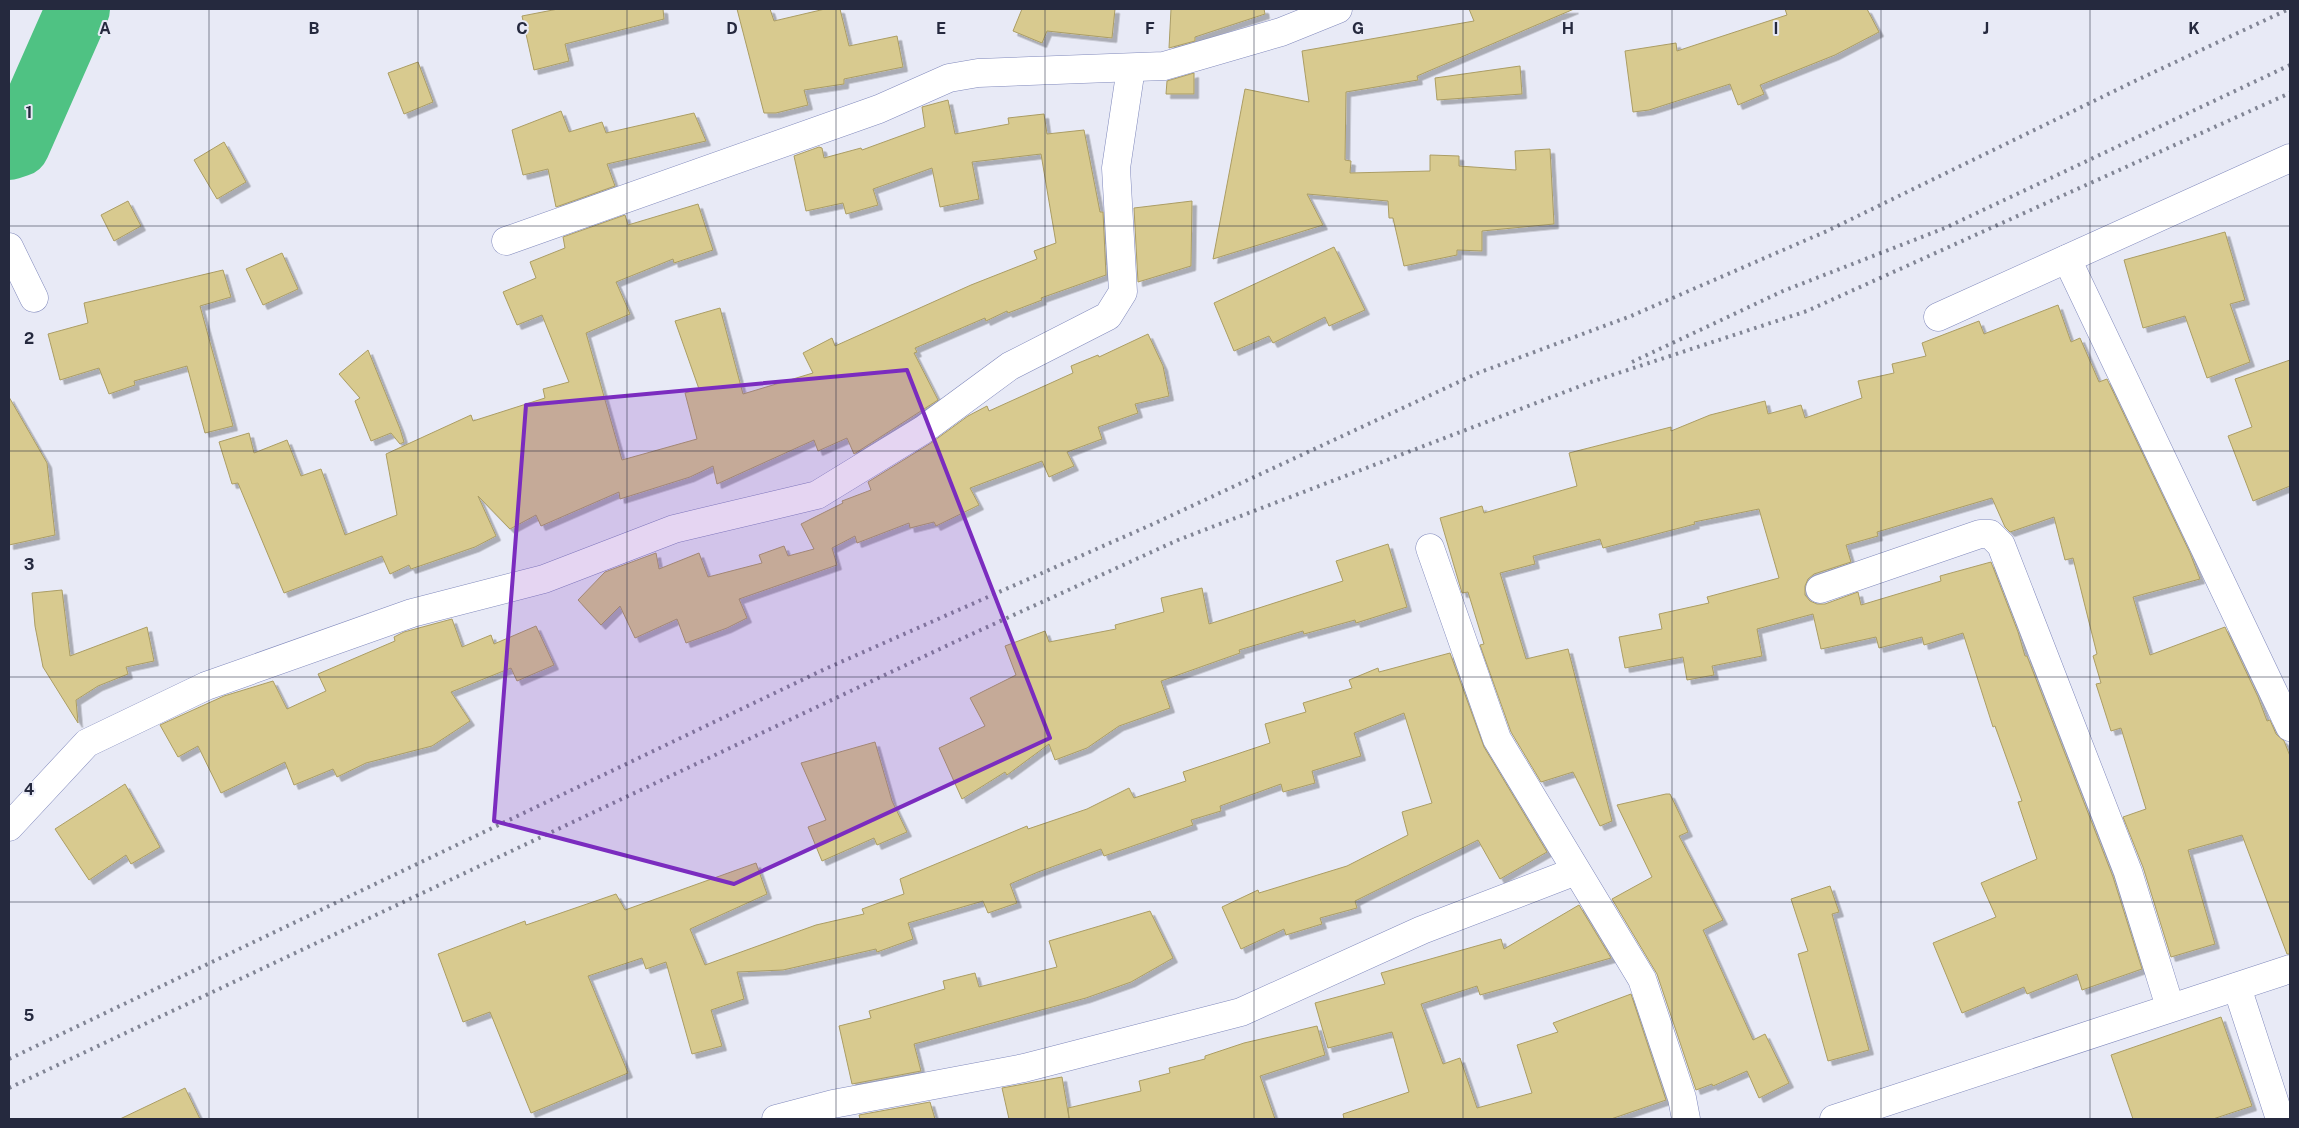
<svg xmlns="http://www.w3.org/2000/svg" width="2299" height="1128" font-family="'Public Sans',sans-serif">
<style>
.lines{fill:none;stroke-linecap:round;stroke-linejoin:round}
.river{stroke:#4fc283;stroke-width:64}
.building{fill:#d8ca8f;stroke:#ab9d64;filter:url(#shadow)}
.minor-casing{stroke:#8089bc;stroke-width:29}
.minor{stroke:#fff;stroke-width:28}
.rail{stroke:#818595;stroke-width:4;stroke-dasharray:2.5 5;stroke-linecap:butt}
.marked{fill:#7b2cbf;fill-opacity:0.2;stroke:#7b2cbf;stroke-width:4;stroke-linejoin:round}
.grid{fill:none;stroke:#25293e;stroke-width:1;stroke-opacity:0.55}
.grid-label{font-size:16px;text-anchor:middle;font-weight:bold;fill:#25293e;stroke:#e8eaf6;stroke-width:4;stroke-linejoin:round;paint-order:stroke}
</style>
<defs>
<filter id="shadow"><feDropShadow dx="4.5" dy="4.5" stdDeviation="0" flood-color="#0004"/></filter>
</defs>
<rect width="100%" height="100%" fill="#e8eaf6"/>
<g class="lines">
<!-- river -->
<path class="river" d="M9 148 18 145 78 9"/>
</g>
<!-- building -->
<g class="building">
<path d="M558 9H663L664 19 565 44 569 61 534 70 522 16Z"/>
<path d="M737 9H770L774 21 825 9H840L849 46 897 36 903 67 844 79V84L804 90 808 105 776 113H764Z"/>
<path d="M1022 9H1115L1112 38 1047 31 1042 43 1013 31Z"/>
<path d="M1171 9H1264L1265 14 1195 37V41L1169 48Z"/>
<path d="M1469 9H1574L1417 76 1418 80 1346 92 1345 160 1351 161 1350 173 1430 171V155L1459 156V166L1516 170 1515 151 1550 149 1554 224 1482 231V251L1457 250V255L1404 266 1393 218H1389L1388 201 1307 194 1323 225 1213 259 1245 89 1309 102 1302 51 1474 21Z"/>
<path d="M1785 9H1867L1879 32 1835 55 1760 85 1764 94 1738 105 1730 84 1649 110 1633 112 1625 51 1676 43 1677 51 1787 15Z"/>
<path d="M418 62 433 102 404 114 388 73Z"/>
<path d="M1520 66 1522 94 1437 100 1435 78Z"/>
<path d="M1194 73V94H1166L1167 81Z"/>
<path d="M948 100 955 134 1009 124 1008 118 1044 114 1047 134 1084 130 1100 212H1103L1106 275 1041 298 1042 300 1008 313 1007 311 986 321 985 318 915 348 917 352 914 353 938 400 854 454 847 438 818 451 814 440 717 484 713 466 690 477 620 499 619 492 541 526 536 515 510 529 478 496 496 536 475 547 411 569 409 565 390 574 382 556 284 593 238 483 232 484 219 442 249 433 254 453 287 440 301 476 321 469 345 535 397 515 386 454 471 415 473 421 545 398 543 389 569 382 542 315 517 325 503 292 536 278 530 262 565 248 563 237 625 215 628 225 698 204 713 250 674 263 673 259 616 282 630 314 586 333 622 460 697 439 685 393 699 389 675 321 720 308 743 394 813 373 803 353 832 338 835 346 971 285 1037 259 1034 251 1056 243 1041 154 972 162 979 199 940 207 932 168 873 189 878 205 846 214 843 203 806 211 794 156 819 147 822 148 824 158 861 148 862 150 925 127 922 107Z"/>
<path d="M561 111 569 132 602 122 606 133 694 113 706 141 607 164 615 186 556 207 548 169 523 175 512 130Z"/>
<path d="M224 142 246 182 217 199 194 160Z"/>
<path d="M128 201 141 226 114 241 101 215Z"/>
<path d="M1192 201 1191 266 1138 282 1134 208Z"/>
<path d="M2225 232 2245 300 2230 304 2250 362 2207 378 2185 316 2143 328 2124 260Z"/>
<path d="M1334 247 1365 310 1329 326 1325 317 1273 343 1269 336 1234 351 1214 303Z"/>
<path d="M282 253 298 289 263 305 246 269Z"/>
<path d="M223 270 231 297 200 306 233 426 205 433 187 366 134 381 135 385 109 394 99 368 60 380 48 334 88 323 84 303Z"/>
<path d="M2058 305 2071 342 2080 338 2099 382 2107 379 2190 553 2200 579 2133 597 2150 655 2225 627 2258 697 2267 721 2270 720 2276 734 2284 741 2290 756V954H2287L2242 835 2188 850 2215 944 2171 957 2143 867 2123 817 2146 809 2121 728 2111 731 2096 684 2101 683 2093 656 2097 654 2073 558 2065 560 2054 517 2010 532 2005 527 1992 498 1877 532 1878 536 1846 545 1851 562 1814 574 1808 579 1805 586V595L1810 601 1817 604H1825L1858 592 1861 605 1941 581 1940 576 1991 562 2018 632 2025 656H2027L2113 877 2142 969 2082 990 2077 974 2027 994 2024 987 1962 1013 1933 943 1996 917 1981 883 2037 859 2018 802 2022 801 1995 726 1993 727 1963 633 1924 645 1922 637 1879 648 1876 637 1821 649 1813 614 1757 629 1762 656 1712 666 1714 675 1687 680 1683 657 1625 668 1619 637 1662 629 1659 614 1709 603 1707 597 1779 578 1759 509 1694 522 1695 524 1603 548 1600 539 1533 556 1535 564 1500 573 1526 659 1568 649 1612 821 1600 826 1573 772 1541 782 1511 732 1480 645 1484 644 1468 592 1462 593 1440 518 1482 506 1484 513 1577 486 1569 453 1671 427V431L1710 415 1765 401 1768 414 1801 405 1805 418 1862 398 1858 381 1894 373 1892 364 1926 356 1922 343 1979 321 1984 334Z"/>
<path d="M1148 334 1163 366 1169 396 1135 404 1138 413 1098 427 1102 439 1067 452 1074 466 1049 477 1042 461 970 488 979 505 936 526 934 522 910 528 909 523 857 543 855 536 832 548 837 565 739 599 747 618 727 628 686 643 677 619 635 638 620 606 601 625 578 600 605 572 656 553 659 569 699 553 708 577 762 563 759 555 784 546 788 556 814 549 801 524 843 503 842 501 871 490 868 482 931 443 968 416 987 406 989 411 1073 373 1071 366 1098 355 1099 357Z"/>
<path d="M368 350 400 429 404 442 400 444 391 433 371 441 355 401 360 398 339 374Z"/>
<path d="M2290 360V486L2253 501 2228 436 2252 427 2235 379Z"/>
<path d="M9 397 47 463 55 535 9 545Z"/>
<path d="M1388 544 1407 607 1356 623 1355 620 1304 634 1303 631 1239 650 1240 653 1161 681 1170 708 1119 726 1087 748 1055 760 1049 744 1007 775 1005 772 962 799 939 748 985 726 970 698 1016 675 1005 646 1045 631 1049 642 1116 629 1115 625 1164 612 1161 598 1202 588 1209 624 1343 581 1336 561Z"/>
<path d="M62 590 70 656 147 627 154 661 126 667 128 674 98 686 76 700 78 723 43 667 35 626 32 593Z"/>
<path d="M452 619 462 647 491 635 494 644 536 626 554 665 517 681 511 668 451 692 470 721 432 746 366 763 337 777 333 769 294 785 285 762 221 793 198 746 178 757 160 725 224 696 273 681 287 709 326 691 318 674 395 641 394 637 404 632Z"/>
<path d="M1450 653 1484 747 1547 852 1500 879 1478 840 1355 901 1357 908 1320 918 1322 924 1286 935 1284 929 1241 949 1222 907 1258 890 1259 893 1347 866 1408 835 1402 812 1432 803 1404 713 1354 733 1361 756 1312 771 1315 783 1283 792 1281 784 1220 806 1221 811 1191 820 1193 825 1104 856 1101 849 1038 872 1010 884 1017 903 988 913 983 901 908 923 913 939 877 952 876 949 783 970 737 972 744 999 711 1010 722 1046 692 1054 666 962 646 969 642 958 588 976 628 1073 531 1113 490 1012 463 1022 438 954 525 921 526 925 616 894 625 910 756 863 767 894 690 929 705 965 816 925 864 914 862 909 904 894 900 879 1027 826 1028 829 1087 809 1129 788 1134 798 1186 781 1183 772 1270 743 1265 724 1306 712 1303 703 1352 688 1349 680 1378 668 1379 672Z"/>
<path d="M875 742 892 801 907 832 877 845 874 838 822 861 808 827 826 820 801 763Z"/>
<path d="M125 784 160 847 131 864 126 855 89 880 55 829Z"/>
<path d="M1666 794H1670L1688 832 1679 836 1723 920 1703 930 1753 1040 1765 1034 1789 1083 1759 1098 1747 1071 1713 1086 1712 1084 1696 1090 1657 974 1612 899 1652 877 1617 805Z"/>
<path d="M1830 886 1839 912 1832 914 1869 1050 1828 1061 1798 954 1808 951 1791 899Z"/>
<path d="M1579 905 1611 958 1480 995 1477 986 1421 1004 1443 1064 1460 1058 1477 1108 1532 1093 1517 1045 1558 1032 1553 1023 1631 994 1666 1100 1611 1119H1344L1343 1114 1409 1092 1392 1032 1328 1048 1315 1003 1385 984 1381 973 1501 939 1504 949Z"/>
<path d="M1150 911 1173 958 1131 982 1086 998 914 1044 921 1071 852 1084 839 1026 871 1018 869 1011 945 989 943 981 975 973 979 987 1057 967 1049 941Z"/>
<path d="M2221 1017 2252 1106 2213 1119H2133L2111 1055Z"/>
<path d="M1317 1026 1325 1055 1260 1076 1275 1119H1009L1002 1088 1062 1077 1069 1118 1068 1108 1141 1091 1139 1081 1170 1073 1169 1068 1205 1059V1056L1244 1043Z"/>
<path d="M185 1088 200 1119H120Z"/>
<path d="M930 1102 935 1119H860L859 1115Z"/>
</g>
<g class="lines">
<defs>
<g id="minor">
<path d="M506 241 879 109 949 78 978 73 1164 66 1281 32 1338 9"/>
<path d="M9 247 34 298"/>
<path d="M2067 259 2290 727"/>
<path d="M1938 317 2290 158"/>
<path d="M1430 548 1497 739 1642 979 1682 1098 1686 1119"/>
<path d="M1820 589 1980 534H1990L2001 545 2128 872 2170 1007"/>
<path d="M9 827 87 743 206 686 412 613 544 579 674 529 817 495 923 430 1010 366 1108 316 1123 292 1116 168 1131 68"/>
<path d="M2237 987 2280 1119"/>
<path d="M776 1119 833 1104 1024 1068 1241 1012 1422 930 1576 871"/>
<path d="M1834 1119 2290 969"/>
</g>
</defs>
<!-- minor casing -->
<use href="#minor" class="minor-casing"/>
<!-- minor -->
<use href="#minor" class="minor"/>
<!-- rail -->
<g class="rail">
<path d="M1632 362 1783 291 1945 228 2290 65"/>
<path d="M9 1059 825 669 1153 524 1478 373 1631 316 1827 231 2137 80 2289 9"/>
<path d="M9 1088 961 639 1178 540 1591 382 1807 311 2290 93"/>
</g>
</g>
<!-- marked area -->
<path class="marked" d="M907 370 1050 738 734 884 494 821 526 405Z"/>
<!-- grid -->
<path class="grid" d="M209 9V1119M418 9V1119M627 9V1119M836 9V1119M1045 9V1119M1254 9V1119M1463 9V1119M1672 9V1119M1881 9V1119M2090 9V1119M9 226H2290M9 451H2290M9 677H2290M9 902H2290"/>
<g class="grid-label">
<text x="105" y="34">A</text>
<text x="314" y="34">B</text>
<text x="522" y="34">C</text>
<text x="732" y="34">D</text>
<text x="941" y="34">E</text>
<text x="1150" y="34">F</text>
<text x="1358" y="34">G</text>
<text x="1568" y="34">H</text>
<text x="1776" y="34">I</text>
<text x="1986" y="34">J</text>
<text x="2194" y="34">K</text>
<text x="29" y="118">1</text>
<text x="29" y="344">2</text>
<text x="29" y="570">3</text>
<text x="29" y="795">4</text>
<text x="29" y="1021">5</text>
</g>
<!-- border -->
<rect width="2299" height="1128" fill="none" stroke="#25293e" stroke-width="20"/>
</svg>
